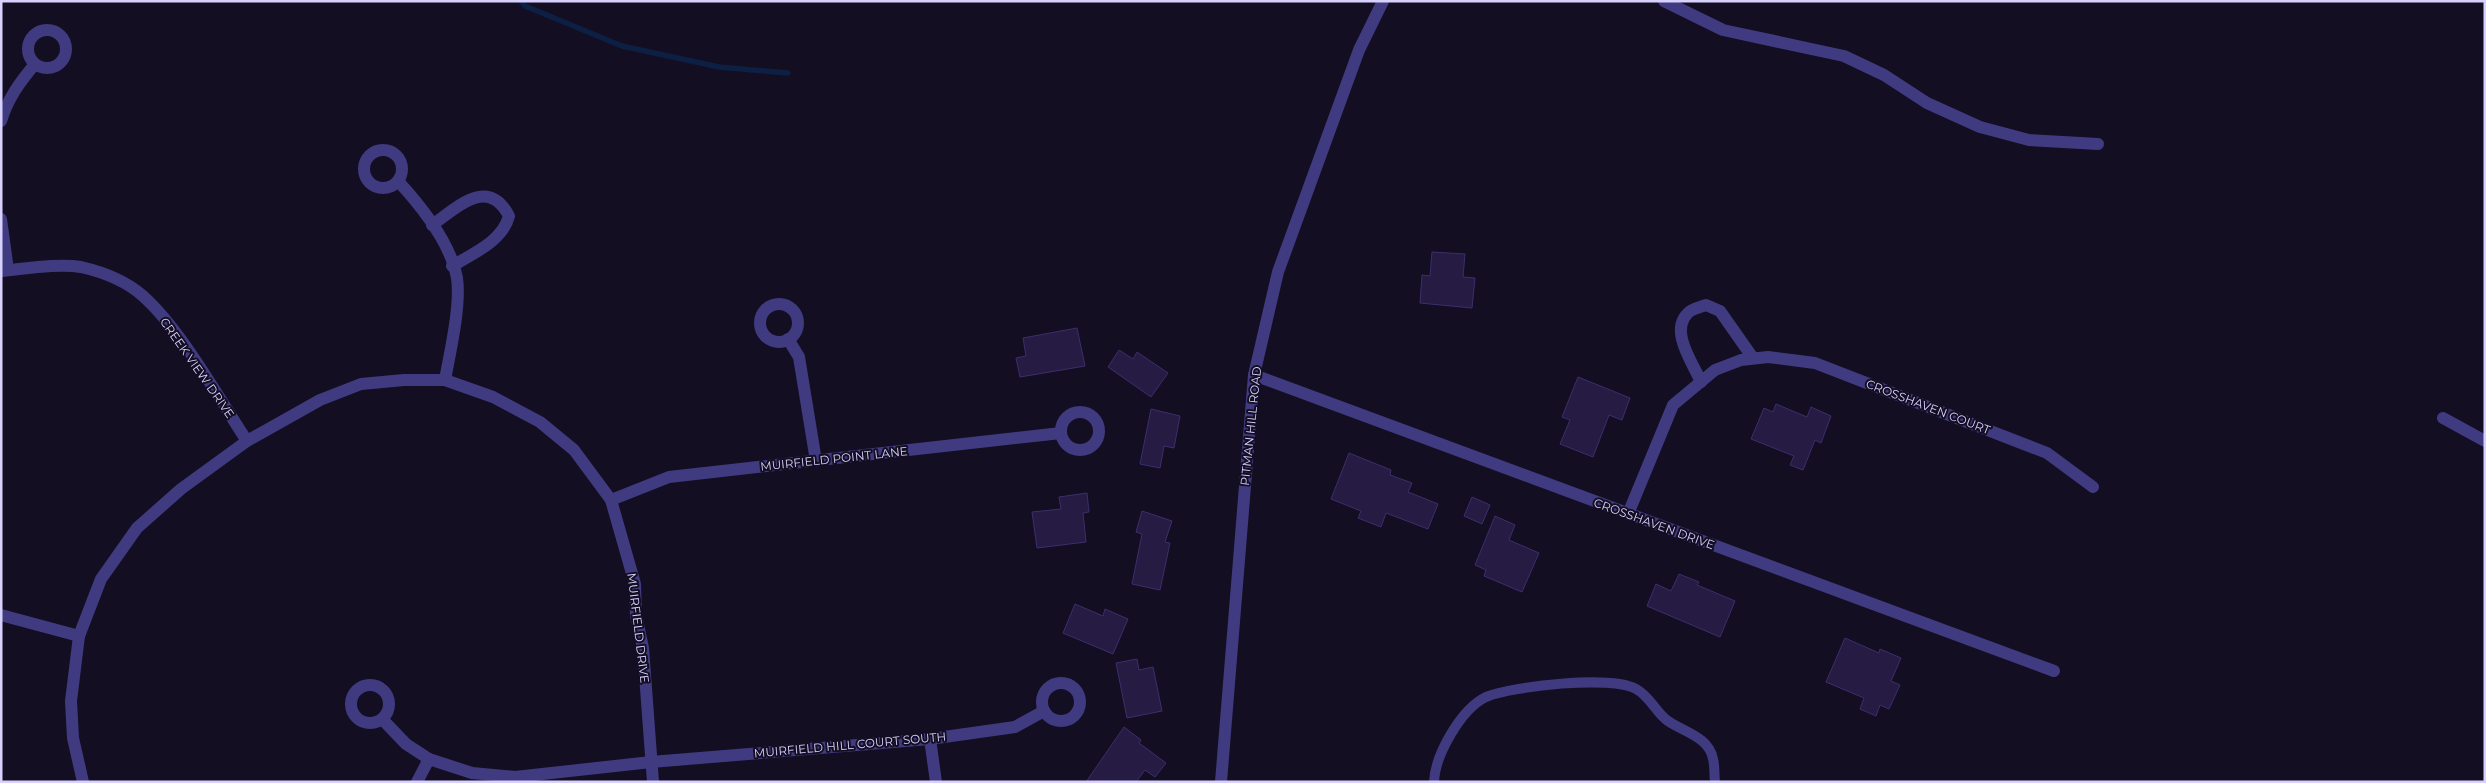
<svg xmlns="http://www.w3.org/2000/svg" width="2486" height="783" font-family="Montserrat,sans-serif">
<style>
.lines{fill:none;stroke-linecap:round;stroke-linejoin:round}
.stream{stroke:#0d1f43;stroke-width:5.5}
.building{fill:#251b43;stroke:#3d2e6e}
.service{stroke:#403b80;stroke-width:10}
.minor{stroke:#403b80;stroke-width:12}
.tertiary{stroke:#403b80;stroke-width:12}
.labels{text-anchor:middle;stroke-width:4;stroke-linejoin:round;paint-order:stroke}
.street-label{font-size:12px;fill:#d8d1fe;stroke:#130e22}
</style>
<rect width="100%" height="100%" fill="#130e22"/>
<g class="lines">
<!-- stream -->
<path class="stream" d="M521 1 525 6 622 46 719 67 788 73"/>
</g>
<!-- building -->
<g class="building">
<path d="M1432 252 1465 254 1463 277 1475 278 1472 308 1420 303 1422 275 1430 276Z"/>
<path d="M1077 328 1085 366 1020 377 1016 358 1026 356 1023 338Z"/>
<path d="M1119 350 1133 359 1137 352 1168 373 1151 397 1108 367Z"/>
<path d="M1578 377 1630 398 1622 420 1609 415 1593 457 1560 444 1570 420 1562 417Z"/>
<path d="M1776 404 1807 417 1811 407 1831 416 1821 443 1815 440 1803 470 1790 465 1794 456 1751 439 1764 408 1773 412Z"/>
<path d="M1151 409 1180 416 1174 448 1164 446 1160 468 1140 464Z"/>
<path d="M1349 453 1391 470 1390 475 1412 483 1408 492 1438 504 1428 529 1386 513 1381 527 1358 518 1361 511 1331 499Z"/>
<path d="M1087 493 1089 512 1083 513 1086 542 1037 548 1032 512 1061 509 1059 497Z"/>
<path d="M1472 497 1490 505 1482 524 1464 516Z"/>
<path d="M1142 511 1172 521 1165 542 1170 543 1160 590 1132 584 1142 534 1136 532Z"/>
<path d="M1495 516 1515 525 1509 540 1539 553 1522 592 1484 576 1486 570 1475 565Z"/>
<path d="M1679 574 1699 582 1697 585 1735 601 1720 637 1647 606 1656 584 1671 591Z"/>
<path d="M1075 604 1103 616 1105 609 1128 619 1113 654 1063 633Z"/>
<path d="M1845 638 1879 653 1880 649 1901 658 1891 681 1900 685 1889 709 1880 705 1876 716 1860 709 1864 698 1826 682Z"/>
<path d="M1137 659 1139 670 1153 667 1162 711 1127 718 1116 663Z"/>
<path d="M1124 727 1141 740 1139 743 1166 763 1155 777 1145 770 1136 782H1086Z"/>
</g>
<g class="lines">
<!-- service -->
<path class="service" d="M1434 782C1435 755 1461 709 1486 697 1513 686 1611 675 1636 689 1650 696 1656 713 1668 721 1684 732 1709 737 1713 759 1715 766 1714 774 1715 782"/>
<!-- minor -->
<g class="minor">
<path d="M1664 1 1723 30 1844 56 1884 75 1927 103 1980 127 2029 140 2098 144"/>
<circle cx="47" cy="49" r="19"/>
<path d="M1 121C8 98 20 82 35 64"/>
<circle cx="383" cy="169" r="19"/>
<path d="M398 181C421 206 451 244 457 278 461 306 450 352 445 380"/>
<path d="M1 219 8 270"/>
<path d="M432 225C458 207 488 176 509 216 503 241 472 254 452 266"/>
<path d="M1 271C24 269 58 263 81 267 103 272 126 281 143 296 181 330 218 397 247 441"/>
<circle cx="779" cy="323" r="19"/>
<path d="M788 339 799 357 816 461"/>
<path d="M1254 375 2054 671"/>
<path d="M1701 382C1693 363 1669 331 1688 313 1691 309 1700 307 1706 305L1720 311 1753 358"/>
<circle cx="1080" cy="431" r="19"/>
<path d="M2443 418 2485 441"/>
<path d="M611 500 669 477 1061 433"/>
<path d="M1628 514 1673 405 1715 370 1741 360 1768 357 1815 363 2047 453 2093 487"/>
<path d="M1 615 79 636"/>
<circle cx="1061" cy="702" r="19"/>
<circle cx="370" cy="704" r="19"/>
<path d="M382 719 406 744 429 759 472 773 515 777 651 762 930 739 1015 727 1044 711"/>
<path d="M930 739 936 782"/>
<path d="M83 782 73 738 71 701 79 636 101 579 137 528 181 489 247 441 320 400 361 384 404 380H445L493 397 540 422 574 450 611 500 635 584 636 615 643 648 653 782"/>
<path d="M417 782 429 759"/>
</g>
<!-- tertiary -->
<path class="tertiary" d="M1221 782 1254 375 1278 272 1359 50 1383 1"/>
</g>
<g class="labels">
<!-- street labels -->
<g class="street-label">
<text transform="translate(197 368) rotate(55)" y="4">CREEK VIEW DRIVE</text>
<text transform="translate(1928 407) rotate(21)" y="4">CROSSHAVEN COURT</text>
<text transform="translate(1251 426) rotate(-84)" y="4">PITMAN HILL ROAD</text>
<text transform="translate(834 459) rotate(-6)" y="4">MUIRFIELD POINT LANE</text>
<text transform="translate(1654 524) rotate(20)" y="4">CROSSHAVEN DRIVE</text>
<text transform="translate(638 628) rotate(83)" y="4">MUIRFIELD DRIVE</text>
<text transform="translate(850 745) rotate(-5)" y="4">MUIRFIELD HILL COURT SOUTH</text>
</g>
</g>
<!-- border -->
<rect width="2486" height="783" fill="none" stroke="#d8d1fe" stroke-width="5"/>
</svg>
